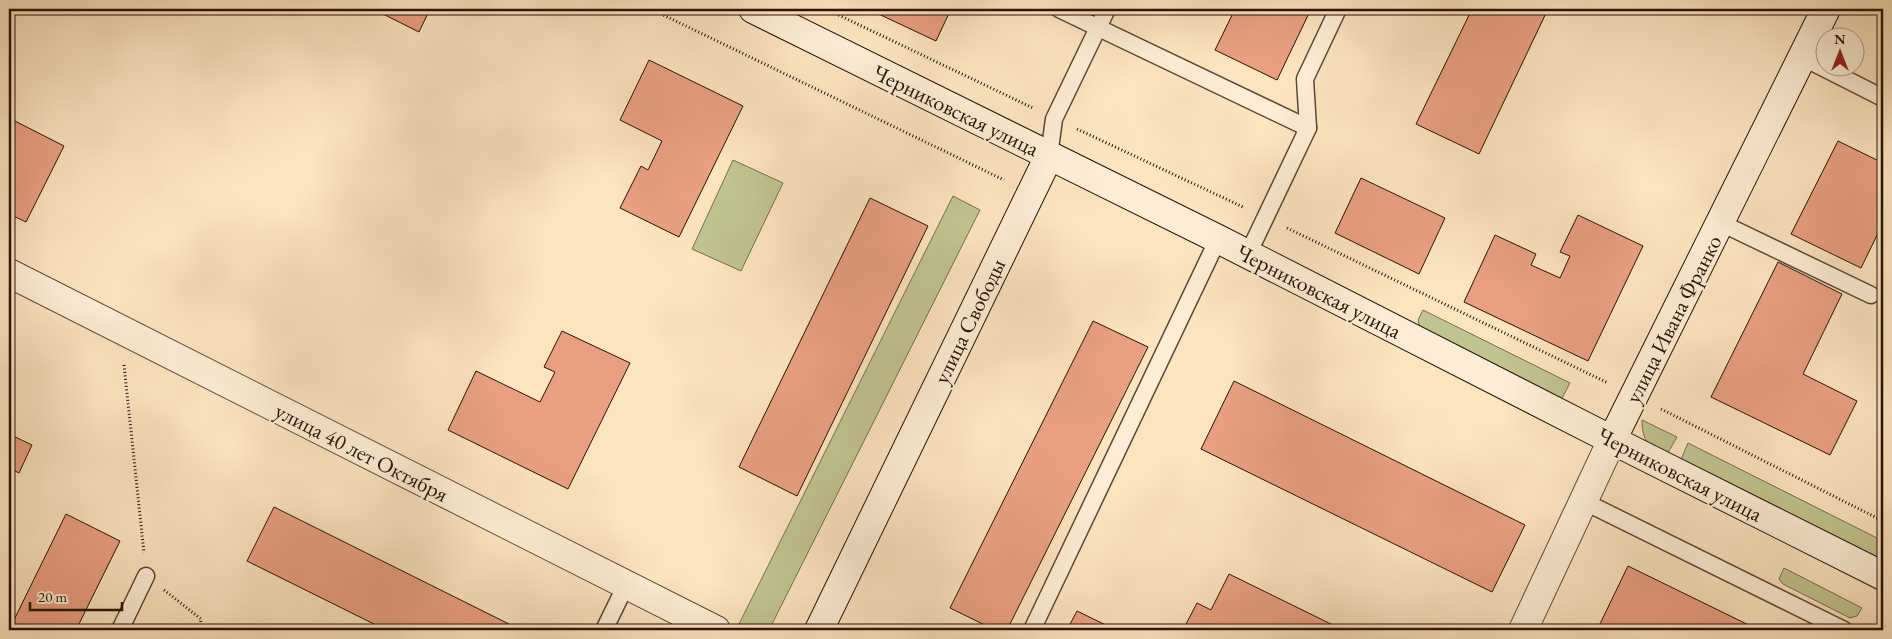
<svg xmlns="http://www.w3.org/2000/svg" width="1892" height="639" font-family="'EB Garamond',serif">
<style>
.green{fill:#c1c490;stroke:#746c4c}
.building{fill:#ea9f82;stroke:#261307}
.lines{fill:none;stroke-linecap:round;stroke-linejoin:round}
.lane-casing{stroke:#5c4735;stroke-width:19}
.street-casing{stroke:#5c4735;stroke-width:30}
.secondary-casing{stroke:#261307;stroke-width:30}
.path{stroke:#261307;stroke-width:3;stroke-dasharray:1 2.5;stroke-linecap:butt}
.lane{stroke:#fdedd5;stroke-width:16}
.street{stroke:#fdedd5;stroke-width:28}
.secondary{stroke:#fdedd5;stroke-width:28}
.labels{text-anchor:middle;stroke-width:4;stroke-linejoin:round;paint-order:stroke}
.street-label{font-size:22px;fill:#261307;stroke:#fdedd5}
</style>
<rect width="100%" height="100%" fill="#fce4bf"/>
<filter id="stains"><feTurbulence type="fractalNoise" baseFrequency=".004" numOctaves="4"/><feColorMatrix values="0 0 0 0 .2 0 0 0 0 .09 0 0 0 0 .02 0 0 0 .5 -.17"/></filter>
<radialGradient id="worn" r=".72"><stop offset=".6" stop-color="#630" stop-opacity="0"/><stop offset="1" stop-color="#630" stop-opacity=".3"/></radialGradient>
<!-- green -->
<g class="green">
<path d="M733 160 783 183 741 271 692 249Z"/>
<path d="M953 196 980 210 769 630H751L739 624Z"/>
<path d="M1423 310 1570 383 1560 402 1421 333 1418 320Z"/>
<path d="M1642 420 1677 437 1666 456C1649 447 1642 441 1642 420Z"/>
<path d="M1688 443 1883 541V564L1680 462Z"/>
<path d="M1784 568 1862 608 1857 616 1850 618 1783 584 1779 579Z"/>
</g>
<!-- building -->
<g class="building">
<path d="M373 9H430L419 32Z"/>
<path d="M868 9H951L936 41Z"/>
<path d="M1235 9H1311L1277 80 1215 50Z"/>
<path d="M1472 9H1548L1479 154 1416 124Z"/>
<path d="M649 60 743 106 679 237 620 208 641 166 648 170 662 141 620 120Z"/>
<path d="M9 118 64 146 26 222 9 214Z"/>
<path d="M1838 141 1883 163V223L1861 268 1791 234Z"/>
<path d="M1361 178 1445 218 1419 274 1335 233Z"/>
<path d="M870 198 928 226 797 496 739 467Z"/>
<path d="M1578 215 1643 246 1588 361 1464 302 1495 235 1536 254 1531 265 1560 278 1570 256 1560 252Z"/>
<path d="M1778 262 1842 294 1803 374 1857 401 1830 455 1711 397Z"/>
<path d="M1093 321 1148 347 1007 630H995L950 608Z"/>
<path d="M562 331 630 363 568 489 448 430 476 371 540 402 555 372 544 367Z"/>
<path d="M1234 381 1525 525 1492 592 1201 449Z"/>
<path d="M9 434 32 445 19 473 9 468Z"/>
<path d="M274 507 521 630H386L247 561Z"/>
<path d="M66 514 120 541 76 630H9Z"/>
<path d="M1628 566 1759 630H1597Z"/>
<path d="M1229 574 1333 625 1330 630H1183L1197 603 1211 610Z"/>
<path d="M1077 611 1116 630H1067Z"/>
</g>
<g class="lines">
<defs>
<g id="lane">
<path d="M1059 9 1308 128"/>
<path d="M1802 57 1883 98"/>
<path d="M1049 156 1054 119 1107 9"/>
<path d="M1721 223 1871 295"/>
<path d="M1248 254 1308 128 1305 79 1338 9"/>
<path d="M1583 501 1844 630"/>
<path d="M120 630 146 576"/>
<path d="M604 630 626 585"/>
<path d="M1032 630 1218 239"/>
</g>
<g id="street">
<path d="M9 273 716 630"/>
<path d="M1523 630 1612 440"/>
</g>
<g id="secondary">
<path d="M753 9 1218 239 1612 440 1883 576"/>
<path d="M1612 440 1826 9"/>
<path d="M819 630 1049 156"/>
</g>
</defs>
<!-- lane casing -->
<use href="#lane" class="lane-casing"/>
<!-- street casing -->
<use href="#street" class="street-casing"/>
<!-- secondary casing -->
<use href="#secondary" class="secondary-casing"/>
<!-- path -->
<g class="path">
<path d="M651 9 1004 180"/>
<path d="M826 9 1033 108"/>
<path d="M1077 129 1243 207"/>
<path d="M1287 228 1608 383"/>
<path d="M124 365 144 553"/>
<path d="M1661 409 1883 521"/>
<path d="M164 590 201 619 200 630"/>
</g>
<!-- lane -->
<use href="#lane" class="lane"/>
<!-- street -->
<use href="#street" class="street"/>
<!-- secondary -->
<use href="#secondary" class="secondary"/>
</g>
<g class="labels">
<!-- street labels -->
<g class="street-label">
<text transform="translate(956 110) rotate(26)" y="8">Черниковская улица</text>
<text transform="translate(1319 291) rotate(27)" y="8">Черниковская улица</text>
<text transform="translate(1673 319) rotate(-63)" y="8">улица Ивана Франко</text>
<text transform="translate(969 321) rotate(-64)" y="8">улица Свободы</text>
<text transform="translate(362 452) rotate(27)" y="8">улица 40 лет Октября</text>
<text transform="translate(1680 474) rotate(27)" y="8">Черниковская улица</text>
</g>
</g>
<!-- margin -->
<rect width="1892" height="639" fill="none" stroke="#fce4bf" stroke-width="30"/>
<rect x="10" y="10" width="1872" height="619" fill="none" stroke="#261307" stroke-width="2.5"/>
<rect x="15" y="15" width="1862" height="609" fill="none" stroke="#261307"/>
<!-- north arrow -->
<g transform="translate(1840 52)"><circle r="24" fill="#fdedd5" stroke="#a79683"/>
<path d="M0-4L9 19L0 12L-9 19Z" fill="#8f2418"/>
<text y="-8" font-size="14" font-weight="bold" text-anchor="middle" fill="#261307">N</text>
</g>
<!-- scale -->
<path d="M30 602v8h92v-8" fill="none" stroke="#261307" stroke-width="2.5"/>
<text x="38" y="602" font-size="15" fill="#261307" stroke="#fdedd5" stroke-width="4" paint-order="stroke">20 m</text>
<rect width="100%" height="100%" filter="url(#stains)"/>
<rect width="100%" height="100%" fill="url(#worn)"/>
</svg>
